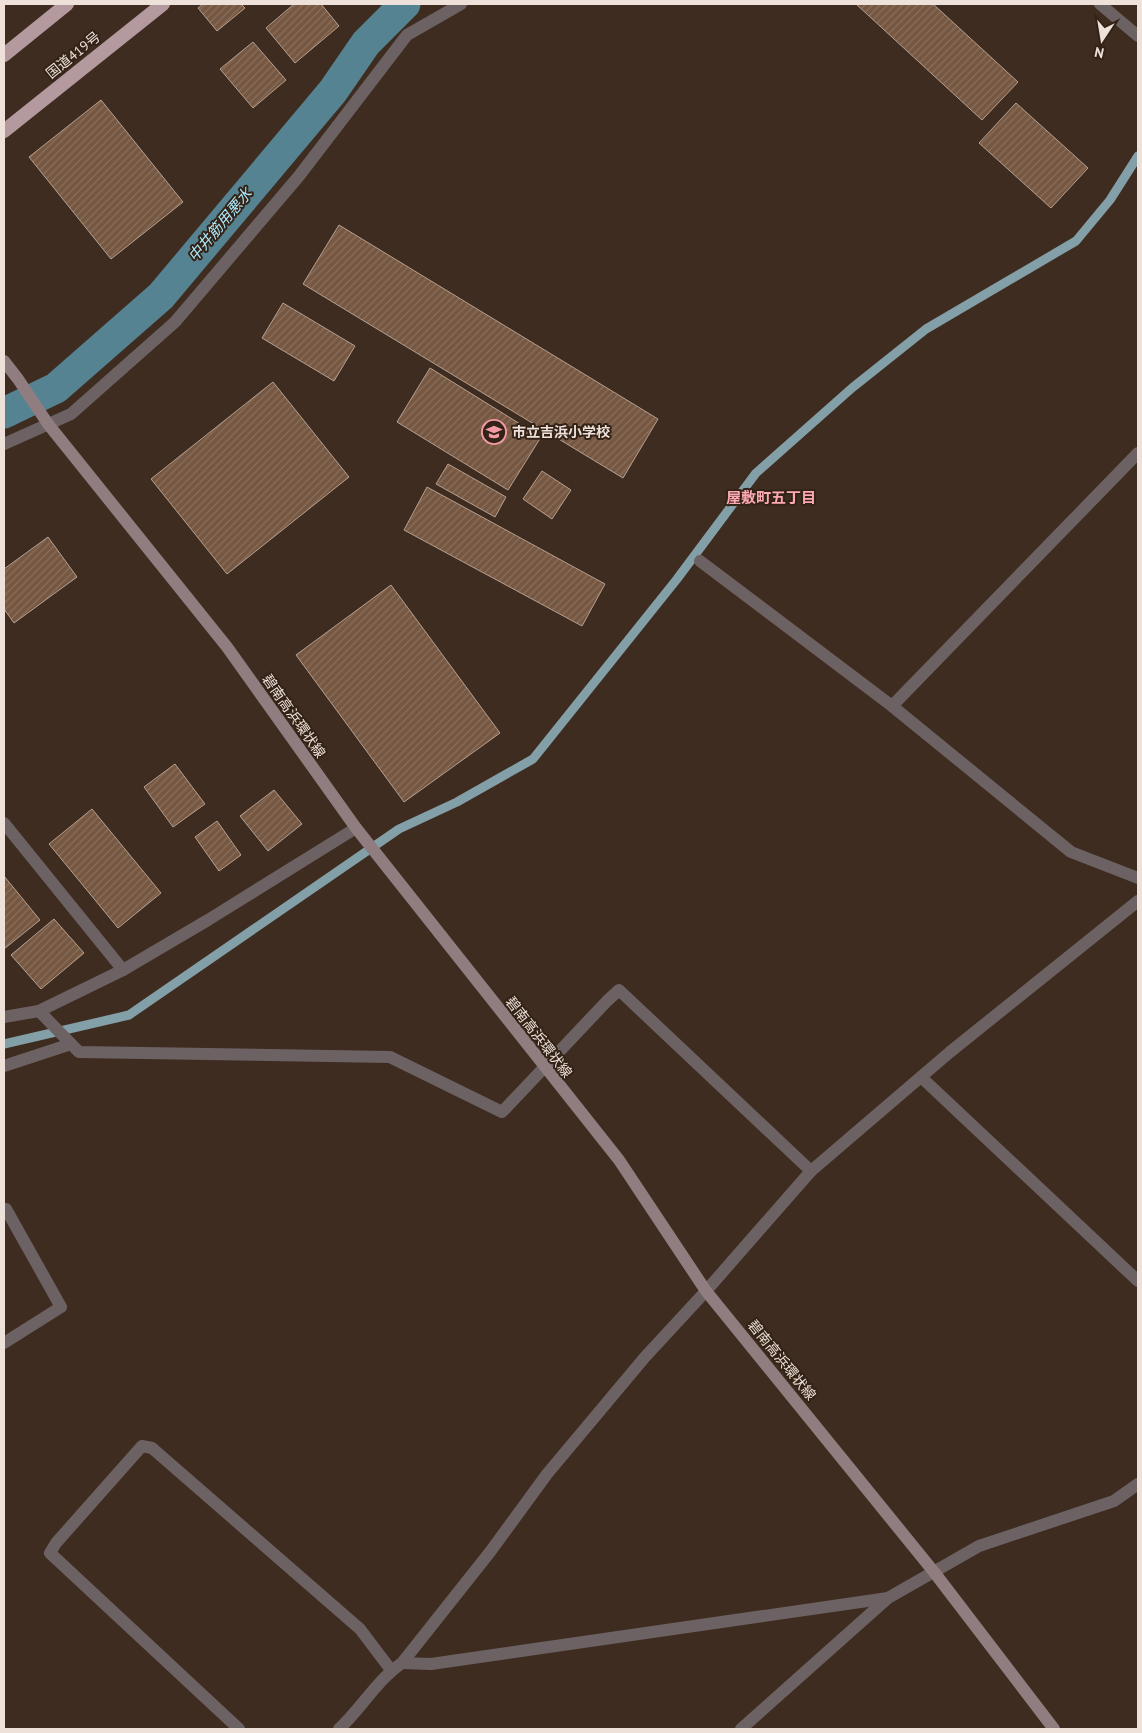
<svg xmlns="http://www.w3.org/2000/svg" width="1142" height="1733" font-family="'PT Sans','Noto Sans JP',sans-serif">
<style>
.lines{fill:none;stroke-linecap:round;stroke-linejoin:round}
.stream{stroke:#839fa7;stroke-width:9}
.canal{stroke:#568391;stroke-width:31}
.building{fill:url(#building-hatch);stroke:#b6a091}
.minor{stroke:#6d6263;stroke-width:12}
.secondary{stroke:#8f7d7f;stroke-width:12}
.trunk{stroke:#b49a9f;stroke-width:14}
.labels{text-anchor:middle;stroke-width:4;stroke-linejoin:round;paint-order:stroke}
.street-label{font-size:14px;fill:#ede1d9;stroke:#332216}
.poi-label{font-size:14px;font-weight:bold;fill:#ede1d9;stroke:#332216;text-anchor:start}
.water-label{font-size:15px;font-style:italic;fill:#adeafe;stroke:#332216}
.neighbourhood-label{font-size:15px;font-weight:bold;fill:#fda9b4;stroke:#332216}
</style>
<defs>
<pattern id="building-hatch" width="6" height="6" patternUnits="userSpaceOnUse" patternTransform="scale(1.25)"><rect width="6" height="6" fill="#765741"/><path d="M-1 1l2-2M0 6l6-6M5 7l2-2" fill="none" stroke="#8a6f5c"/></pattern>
</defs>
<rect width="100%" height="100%" fill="#3e2c20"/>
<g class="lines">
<!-- stream -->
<path class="stream" d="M4 1044 129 1015 399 829 457 802 533 759 677 579 756 473 852 388 926 329 1076 241 1110 200 1138 156"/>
<!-- canal -->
<path class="canal" d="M4 413 56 388 161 296 333 91 366 43 405 4"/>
</g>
<!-- building -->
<g class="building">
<path d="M203 4H241L245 8 217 31 198 8Z"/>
<path d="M294 4H321L339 26 295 63 266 28Z"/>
<path d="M856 4H933L1018 82 982 120Z"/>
<path d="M253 42 286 80 253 108 220 69Z"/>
<path d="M101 100 183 202 111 259 29 157Z"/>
<path d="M1016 103 1088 168 1051 208 979 143Z"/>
<path d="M339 225 658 419 623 478 303 284Z"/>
<path d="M283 303 355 346 334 381 262 338Z"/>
<path d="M430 368 541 437 508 490 397 422Z"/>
<path d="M273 382 349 477 227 574 151 479Z"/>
<path d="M448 464 506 497 495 517 436 484Z"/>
<path d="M542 471 571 490 552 519 523 499Z"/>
<path d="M427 487 605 584 582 626 404 530Z"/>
<path d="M48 537 77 577 14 623 4 609V569Z"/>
<path d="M391 585 500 733 404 802 296 655Z"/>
<path d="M175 764 205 804 173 827 144 787Z"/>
<path d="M274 790 302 824 268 851 240 816Z"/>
<path d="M92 809 161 893 118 928 49 844Z"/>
<path d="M217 821 241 855 219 871 195 837Z"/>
<path d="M4 876 40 920 4 949Z"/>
<path d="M54 919 84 953 41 989 11 955Z"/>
</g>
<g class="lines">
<!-- minor -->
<g class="minor">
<path d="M1100 4 1138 36"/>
<path d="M4 444 71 414 175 322 299 176 407 35 461 4"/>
<path d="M700 561 892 706 1071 852 1138 878"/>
<path d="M892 706 1138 453"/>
<path d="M4 823 123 970"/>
<path d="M39 1011 79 1052 390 1057 502 1112 607 1001 619 990 811 1171"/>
<path d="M4 1017 39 1011 123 970 208 920 356 828"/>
<path d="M4 1066 71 1044"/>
<path d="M921 1077 1138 1281"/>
<path d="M4 1209H6L61 1307 4 1343"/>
<path d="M402 1663 431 1664 888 1598"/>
<path d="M239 1729 50 1553 56 1543 142 1446 152 1448 360 1629 391 1670"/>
<path d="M339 1729C361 1709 377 1680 402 1663L490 1552 547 1474 645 1357 706 1291 811 1171 950 1052 1138 901"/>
<path d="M741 1729 888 1598 979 1546 1114 1501 1138 1484"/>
</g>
<!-- secondary -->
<path class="secondary" d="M4 361 18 379 48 424 227 647 356 828 619 1160 706 1291 934 1572 1054 1729"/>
<!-- trunk -->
<g class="trunk">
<path d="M4 55 67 4"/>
<path d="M4 131 163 4"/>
</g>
</g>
<!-- icons -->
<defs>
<symbol id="school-ring" viewBox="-11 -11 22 22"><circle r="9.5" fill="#332216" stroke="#f39aa7" stroke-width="1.5"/><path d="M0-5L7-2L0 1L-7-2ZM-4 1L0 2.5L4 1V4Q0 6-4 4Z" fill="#f39aa7"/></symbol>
</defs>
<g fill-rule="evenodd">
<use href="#school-ring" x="480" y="418" width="28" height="28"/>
</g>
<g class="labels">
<!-- street labels -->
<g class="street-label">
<text transform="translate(73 55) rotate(-39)" y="5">国道419号</text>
<text transform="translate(294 716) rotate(55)" y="5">碧南高浜環状線</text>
<text transform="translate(539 1037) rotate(52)" y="5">碧南高浜環状線</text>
<text transform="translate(782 1360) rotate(51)" y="5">碧南高浜環状線</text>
</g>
<!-- poi labels -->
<g class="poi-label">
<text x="512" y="437">市立吉浜小学校</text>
</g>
<!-- water labels -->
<g class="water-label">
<text transform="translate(220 225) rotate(-50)" y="5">中井筋用悪水</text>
</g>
<!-- neighbourhood labels -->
<g class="neighbourhood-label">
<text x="771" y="503">屋敷町五丁目</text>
</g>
</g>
<!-- border -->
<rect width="1142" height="1733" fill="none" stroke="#ede1d9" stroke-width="10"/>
<!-- north arrow -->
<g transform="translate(1102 40) rotate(192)" stroke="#332216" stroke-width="4" paint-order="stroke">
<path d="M0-4L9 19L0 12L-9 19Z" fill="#ede1d9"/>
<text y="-8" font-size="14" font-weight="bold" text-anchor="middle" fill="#ede1d9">N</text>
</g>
</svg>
